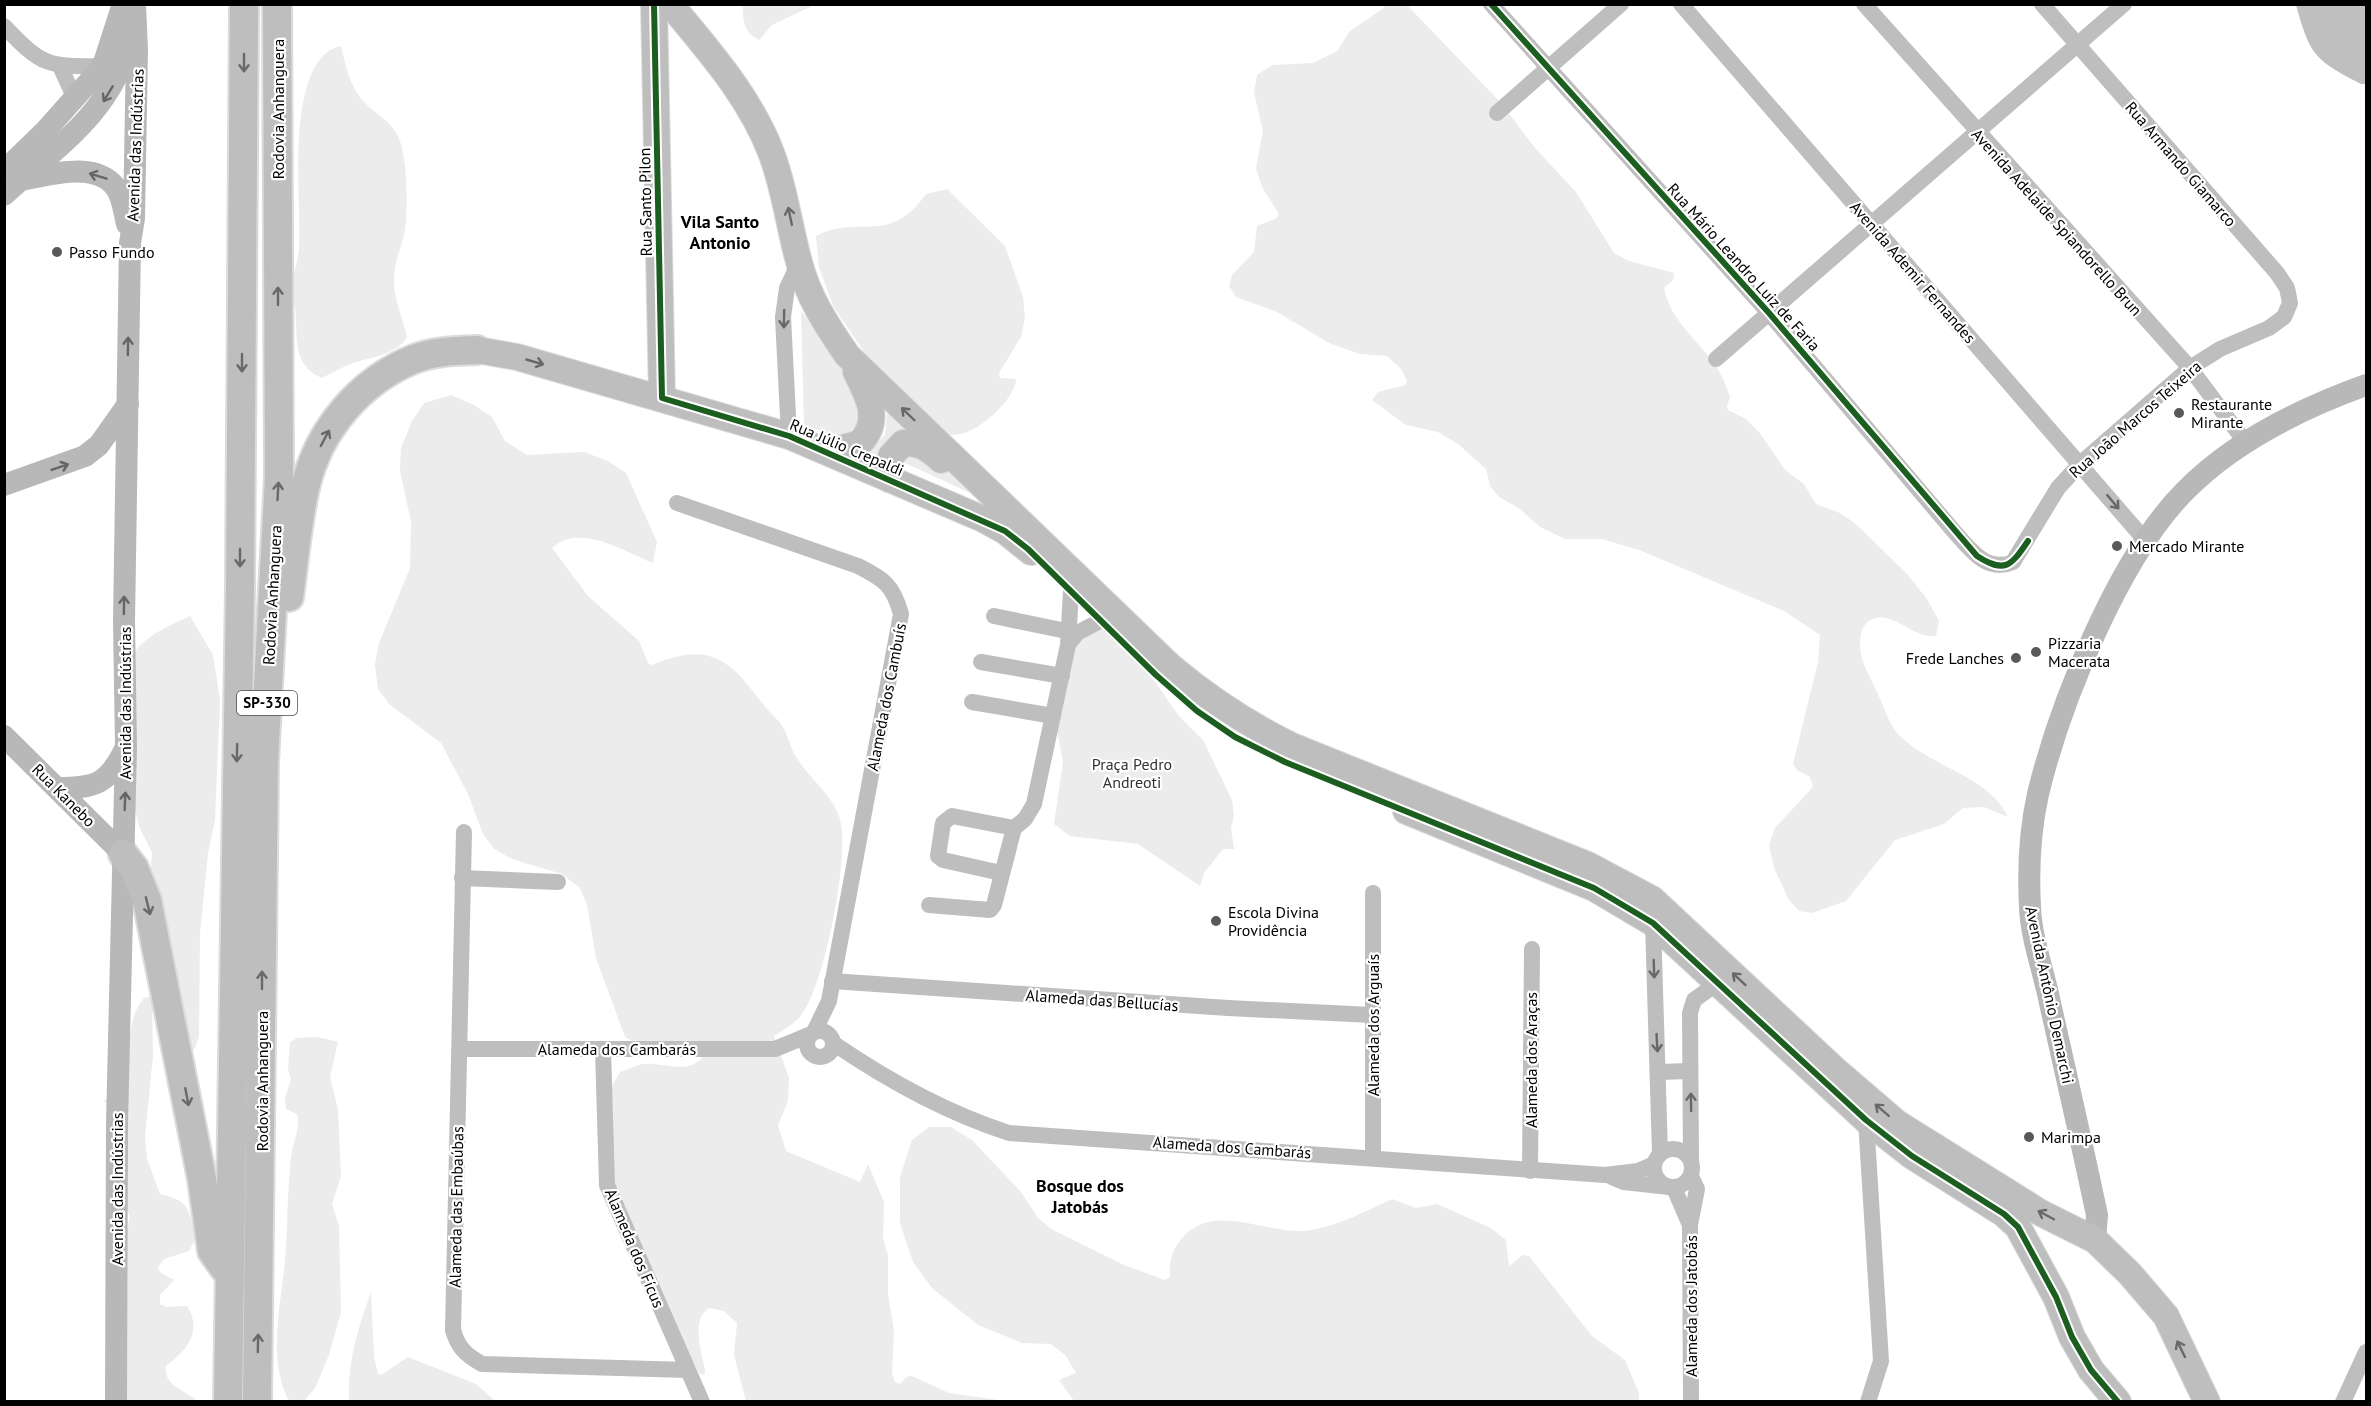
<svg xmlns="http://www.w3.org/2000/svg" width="2371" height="1406" font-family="'PT Sans',sans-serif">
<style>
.green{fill:#ececec}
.water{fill:#bfbfbf}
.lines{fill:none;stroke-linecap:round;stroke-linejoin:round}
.primary-casing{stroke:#dbdbdb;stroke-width:28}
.highway-casing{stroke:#dbdbdb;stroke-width:32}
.street{stroke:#bebebe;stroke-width:16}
.secondary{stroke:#b8b8b8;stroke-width:22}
.primary{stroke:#bebebe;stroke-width:26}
.highway{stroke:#bebebe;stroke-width:28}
.cycleway-casing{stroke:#fff;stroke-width:10}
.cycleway{stroke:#1b5e20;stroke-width:6}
.oneway{stroke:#686868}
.oneway2{stroke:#656565}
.poi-dot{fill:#595959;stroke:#fff;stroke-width:2}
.labels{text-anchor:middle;stroke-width:4.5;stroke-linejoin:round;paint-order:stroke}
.shield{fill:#fff;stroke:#4c4c4c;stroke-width:1.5}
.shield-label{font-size:15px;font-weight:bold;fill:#000}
.street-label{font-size:16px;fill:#000;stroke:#fff}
.poi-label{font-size:16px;fill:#000;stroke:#fff;text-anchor:start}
.park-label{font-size:16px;fill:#333;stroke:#fff}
.neighbourhood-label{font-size:18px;font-weight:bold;fill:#000;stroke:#fff}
</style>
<rect width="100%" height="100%" fill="#fff"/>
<!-- green -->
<g class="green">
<path d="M743 5V4L814 5 772 25 759 40C743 31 743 22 743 5Z"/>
<path d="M1384 5H1407L1501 103 1535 148 1576 192 1614 253 1629 261 1674 273 1673 280 1664 288C1669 315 1691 336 1708 355 1719 368 1725 382 1730 397L1727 406 1728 410 1746 419 1759 432 1786 471 1804 484 1816 504 1840 513 1856 524 1907 574 1927 599 1939 621 1936 636C1914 639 1897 614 1876 618 1861 621 1860 636 1860 648 1861 663 1870 676 1876 690 1883 704 1889 725 1899 735 1930 767 1988 775 2008 817L1984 807 1963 808 1944 824 1895 840 1846 901 1812 913 1799 911 1789 900 1774 868 1769 845 1775 828 1813 787 1810 777 1797 770 1793 764 1818 662 1820 635 1784 611 1639 550 1602 539H1565L1540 527 1520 509 1499 497 1490 486 1486 469 1458 444 1438 432 1406 425 1372 400 1378 392 1406 385 1407 381 1401 369 1387 356 1360 354 1331 344 1275 311 1236 297 1229 286 1232 275 1254 252 1257 226 1277 218 1279 214 1262 187 1256 168 1263 131 1254 93 1257 75 1272 65 1313 63 1337 51 1350 31 1384 8Z"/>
<path d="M341 46C345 62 348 79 357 93 371 115 393 117 401 144 407 166 408 207 405 230 402 247 394 261 394 279 393 297 403 319 407 337 397 355 371 357 353 363 342 367 332 373 322 378 310 373 303 366 299 353 295 337 297 323 295 307 294 301 290 296 291 290 292 276 298 263 299 249 302 205 283 58 341 46Z"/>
<path d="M947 189 1005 246 1023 297 1025 317 1021 337 999 373 1000 378 1016 379C1016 398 979 432 960 434 947 436 934 434 921 434L888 462 867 453 885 435 889 389 833 306 819 267 816 236C861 213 888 247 926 194Z"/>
<path d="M801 311 861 391 865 423 851 435H832L804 425Z"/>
<path d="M451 395 474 405 492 417 505 441 527 455 584 452 608 461 626 473 657 542 653 563C625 552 580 522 552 548L588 596 639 641 648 663 652 665C708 642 728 657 762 703 768 711 778 719 783 727 789 738 791 750 798 760 811 780 837 799 841 824 848 862 825 983 802 1014 796 1023 783 1030 774 1036L789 1078 788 1101 778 1125 786 1151 860 1182 868 1164 884 1202 883 1239 888 1255V1293L894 1331 892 1373 895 1382 900 1384 906 1377 912 1376 949 1393 1005 1401H746L734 1355 737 1323 724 1311 709 1308C690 1320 702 1353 705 1371L704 1375 700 1374 653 1296 612 1191 605 1098 620 1072C627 1070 636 1065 643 1064 665 1062 695 1077 705 1052L638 1044 625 1037 596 958 587 905 580 888 562 874 512 859 494 849 483 834 468 794 441 743 389 704 378 689 375 664 379 643 410 568 411 522 400 471 401 448 412 421 424 403Z"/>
<path d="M919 447 992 503 905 463V456Z"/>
<path d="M190 616 213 655 220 700 215 820 208 853 200 933 199 1036 195 1048 189 1053 150 878 152 853 139 826 129 786 135 651C149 634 170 625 190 616Z"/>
<path d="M1109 625 1118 640 1156 683 1178 715 1203 740 1232 800 1234 816 1231 828 1234 849H1223L1204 873 1200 886 1138 844 1070 836 1054 824 1063 762 1055 719 1077 643 1090 632Z"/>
<path d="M152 996 153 1055 145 1137 147 1159 160 1194C192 1202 187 1208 196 1238L189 1251 164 1259 158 1267 160 1272 174 1280 160 1295V1304L166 1307 187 1306C203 1332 187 1350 166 1366 163 1387 186 1390 197 1401H119L124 1247 130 1216 127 1210 119 1113 104 1101C112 1093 121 1086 124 1075 133 1049 125 1020 144 998Z"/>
<path d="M318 1037 338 1042 330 1077 338 1109 341 1176 332 1204 339 1226 341 1312 329 1355 315 1388 305 1400 289 1401C267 1359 281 1306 285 1260 288 1226 287 1192 291 1158 292 1143 301 1129 297 1114L286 1109 285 1098 291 1079 288 1069 290 1042 297 1038Z"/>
<path d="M929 1127H951L972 1140 1021 1192 1038 1218 1051 1229 1124 1265 1165 1280 1170 1277C1169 1260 1172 1249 1184 1236 1216 1201 1271 1237 1311 1230 1340 1225 1366 1211 1392 1199L1416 1208 1437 1204 1491 1228 1506 1240 1509 1266 1523 1255 1529 1256 1592 1336 1625 1360 1639 1393V1401H1074L1059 1380 1076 1373 1066 1356 1051 1344 1022 1343 978 1325 932 1288 913 1262 900 1223V1177L912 1140Z"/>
<path d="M371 1292 374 1357 378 1374 381 1375 408 1357 476 1384 495 1401H349C348 1358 357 1333 371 1292Z"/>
</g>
<!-- water -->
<path class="water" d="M2296 5H2366V84H2361C2314 60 2310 55 2296 5Z"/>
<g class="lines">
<defs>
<g id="primary">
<path d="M654 4 662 398"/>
<path d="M670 4C709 51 751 98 772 155 785 190 789 226 799 262 808 297 827 326 847 355L1171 667C1209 699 1247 724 1292 746L1588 865 1652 899 1833 1068 1897 1123 2041 1213 2095 1240 2130 1274 2166 1316 2207 1402"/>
<path d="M477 350 517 357 789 436 983 519 1005 531 1031 552"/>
<path d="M829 452 860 443C882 420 868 396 856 372"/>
<path d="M889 479 891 456 903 443C920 442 929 449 941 460"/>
<path d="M1406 811 1594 888 1653 923 1866 1120 1912 1156 2004 1214 2018 1227 2056 1297 2072 1337 2091 1370 2118 1402"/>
</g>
<g id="highway">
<path d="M289 597C294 561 297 523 305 488 318 430 360 381 414 359 434 351 456 351 477 350"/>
<path d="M123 854 134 868 147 900 202 1179 212 1251 224 1268"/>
<path d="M228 1402 240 587 244 4"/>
<path d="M257 1402 264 762 279 477 277 4"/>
</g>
</defs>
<!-- primary casing -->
<use href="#primary" class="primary-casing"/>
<!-- highway casing -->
<use href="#highway" class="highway-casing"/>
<!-- street -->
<g class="street">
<path d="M1491 4 1769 313 1952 529C1968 547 1986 574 2013 562L2058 488 2081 463 2190 368 2220 349 2269 328 2284 317 2290 303 2287 288 2277 273 2042 4"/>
<path d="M1681 4 2145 540"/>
<path d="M1864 4 2190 368 2246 443"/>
<path d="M4 26C42 66 48 67 103 66"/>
<path d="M60 66 75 99"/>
<path d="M1497 113 1621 4"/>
<path d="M1716 359 2124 4"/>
<path d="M789 436 783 317 787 288 799 263"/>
<path d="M677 503 858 566C884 579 893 585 901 614L829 1001 814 1032"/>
<path d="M994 616 1076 633"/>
<path d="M1070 642 1077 633 1100 621"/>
<path d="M981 662 1062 676"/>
<path d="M972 702 1053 716"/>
<path d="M464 832 453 1330C458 1348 466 1355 482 1364L687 1370"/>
<path d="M1001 873 943 860 938 856 943 823 952 816 1014 828 1025 819 1034 804 1068 645 1071 591"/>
<path d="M462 878 558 882"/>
<path d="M1373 893V1158"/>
<path d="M929 905 990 910 994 905 1014 828"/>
<path d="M1653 923 1660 1154"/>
<path d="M832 981 1228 1008 1372 1015"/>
<circle cx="820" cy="1044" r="13"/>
<path d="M833 1043C887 1080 947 1113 1009 1133L1605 1175 1638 1171 1654 1164"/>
<path d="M460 1049H775L809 1035"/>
<path d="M603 1050 607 1185 702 1402"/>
<path d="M1658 1072 1690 1071"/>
<path d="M1866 1120 1881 1361 1868 1402"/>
<circle cx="1673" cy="1168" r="19"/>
<path d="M1691 1161 1690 1013 1694 1000 1716 984"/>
<path d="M1530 1171 1532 949"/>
<path d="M1612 1177 1624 1182 1669 1187"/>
<path d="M1674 1188 1690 1225"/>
<path d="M1691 1402 1690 1225 1697 1189 1691 1176"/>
<path d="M2343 1402 2366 1352"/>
</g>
<!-- secondary -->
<g class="secondary">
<path d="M4 171 46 130 103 66 123 4"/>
<path d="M21 180C49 175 96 160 116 188 123 198 124 212 127 224"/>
<path d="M4 195C55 148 113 112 129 41"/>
<path d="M4 485 85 456 99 445 128 404"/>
<path d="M4 736 123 854"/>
<path d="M58 788C96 788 108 784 125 749"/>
<path d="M2095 1240 2097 1215C2082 1144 2066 1074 2050 1003 2044 972 2031 938 2030 907 2028 870 2030 830 2038 794 2060 703 2119 557 2185 491 2234 441 2302 408 2366 385"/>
<path d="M116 1402 117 1124 126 747 124 621 130 243 134 218 137 50 135 4"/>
</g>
<!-- primary -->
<use href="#primary" class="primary"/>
<!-- highway -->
<use href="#highway" class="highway"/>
<defs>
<g id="cycleway">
<path d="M654 4 662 398 789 436 1005 531 1028 549 1156 675 1197 711 1235 737 1285 762 1594 888 1653 923 1866 1120 1912 1156 2004 1214 2018 1227 2056 1297 2072 1337 2091 1370 2118 1402"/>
<path d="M1491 4 1769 313 1977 556C2005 574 2011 566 2028 541"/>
</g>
</defs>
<!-- cycleway casing -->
<use href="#cycleway" class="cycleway-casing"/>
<!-- cycleway -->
<use href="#cycleway" class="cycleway"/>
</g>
<!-- one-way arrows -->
<defs><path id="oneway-shaft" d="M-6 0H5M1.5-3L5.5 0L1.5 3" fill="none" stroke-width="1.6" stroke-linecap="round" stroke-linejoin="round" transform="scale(1.5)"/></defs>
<g class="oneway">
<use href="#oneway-shaft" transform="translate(244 63) rotate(90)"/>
<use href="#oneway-shaft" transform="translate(790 216) rotate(-102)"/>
<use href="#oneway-shaft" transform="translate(278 296) rotate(-90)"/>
<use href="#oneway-shaft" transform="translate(784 319) rotate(91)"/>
<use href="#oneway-shaft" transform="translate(535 362) rotate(16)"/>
<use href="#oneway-shaft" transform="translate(242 363) rotate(90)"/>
<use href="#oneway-shaft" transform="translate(908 414) rotate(-136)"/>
<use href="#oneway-shaft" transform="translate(325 438) rotate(-62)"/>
<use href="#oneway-shaft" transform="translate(278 491) rotate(-87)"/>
<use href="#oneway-shaft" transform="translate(2113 502) rotate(50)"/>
<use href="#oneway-shaft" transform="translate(240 558) rotate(90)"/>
<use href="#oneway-shaft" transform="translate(237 753) rotate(91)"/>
<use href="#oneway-shaft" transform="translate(148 906) rotate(76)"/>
<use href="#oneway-shaft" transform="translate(1654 969) rotate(88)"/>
<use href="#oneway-shaft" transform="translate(1739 979) rotate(-137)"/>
<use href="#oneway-shaft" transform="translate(262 980) rotate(-90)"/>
<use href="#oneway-shaft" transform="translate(1657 1043) rotate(87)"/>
<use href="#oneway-shaft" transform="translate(187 1097) rotate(79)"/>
<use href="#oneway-shaft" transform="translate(1691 1102) rotate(-91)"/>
<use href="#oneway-shaft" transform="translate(1882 1110) rotate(-139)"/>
<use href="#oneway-shaft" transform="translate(2046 1215) rotate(-152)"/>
<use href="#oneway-shaft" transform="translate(258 1343) rotate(-89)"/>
<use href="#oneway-shaft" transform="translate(2181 1349) rotate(-116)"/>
</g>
<g class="oneway2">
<use href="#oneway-shaft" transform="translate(108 94) rotate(121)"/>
<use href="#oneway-shaft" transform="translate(98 176) rotate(-163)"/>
<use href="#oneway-shaft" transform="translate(128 346) rotate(-89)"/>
<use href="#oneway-shaft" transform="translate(60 467) rotate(-19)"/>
<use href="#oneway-shaft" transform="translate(124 605) rotate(-89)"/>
<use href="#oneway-shaft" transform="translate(125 801) rotate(-88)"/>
</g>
<!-- markers -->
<g class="poi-dot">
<circle cx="57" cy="252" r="6"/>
<circle cx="2179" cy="413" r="6"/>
<circle cx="2117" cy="546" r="6"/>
<circle cx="2036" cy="652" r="6"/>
<circle cx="2016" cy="658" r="6"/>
<circle cx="1216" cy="921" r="6"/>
<circle cx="2029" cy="1137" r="6"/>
</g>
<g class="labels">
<!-- shield labels -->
<rect class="shield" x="237" y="691" width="60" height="24" rx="4.5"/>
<g class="shield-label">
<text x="267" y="708">SP-330</text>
</g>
<!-- street labels -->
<g class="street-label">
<text transform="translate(278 109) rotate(-90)" y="6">Rodovia Anhanguera</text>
<text transform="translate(135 145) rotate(-88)" y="6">Avenida das Indústrias</text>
<text transform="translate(2181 164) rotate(49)" y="6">Rua Armando Giamarco</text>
<text transform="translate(645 202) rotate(-91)" y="6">Rua Santo Pilon</text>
<text transform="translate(2057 222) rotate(48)" y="6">Avenida Adelaide Spiandorello Brun</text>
<text transform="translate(1744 267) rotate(48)" y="6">Rua Mário Leandro Luiz de Faria</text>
<text transform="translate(1913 272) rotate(49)" y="6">Avenida Ademir Fernandes</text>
<text transform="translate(2135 419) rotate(-41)" y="6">Rua João Marcos Teixeira</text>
<text transform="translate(847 447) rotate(23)" y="6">Rua Júlio Crepaldi</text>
<text transform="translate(272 595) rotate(-87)" y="6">Rodovia Anhanguera</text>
<text transform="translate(886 697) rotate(-79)" y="6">Alameda dos Cambuís</text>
<text transform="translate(125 703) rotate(-90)" y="6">Avenida das Indústrias</text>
<text transform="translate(64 795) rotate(45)" y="6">Rua Kanebo</text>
<text transform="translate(2050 995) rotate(78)" y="6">Avenida Antônio Demarchi</text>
<text transform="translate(1102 1000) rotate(4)" y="6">Alameda das Bellucías</text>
<text transform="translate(1373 1025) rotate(-90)" y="6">Alameda dos Arguaís</text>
<text x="617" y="1055">Alameda dos Cambarás</text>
<text transform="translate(1531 1060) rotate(-90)" y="6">Alameda dos Araças</text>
<text transform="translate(262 1081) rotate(-90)" y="6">Rodovia Anhanguera</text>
<text transform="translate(1232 1147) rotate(4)" y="6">Alameda dos Cambarás</text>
<text transform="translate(117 1189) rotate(-90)" y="6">Avenida das Indústrias</text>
<text transform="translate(456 1207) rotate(-89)" y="6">Alameda das Embaúbas</text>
<text transform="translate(635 1248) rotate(67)" y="6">Alameda dos Fícus</text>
<text transform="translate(1691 1306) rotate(-90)" y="6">Alameda dos Jatobás</text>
</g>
<!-- poi labels -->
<g class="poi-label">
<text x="69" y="258">Passo Fundo</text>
<text x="2191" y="410">Restaurante<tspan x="2191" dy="18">Mirante</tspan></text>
<text x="2129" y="552">Mercado Mirante</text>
<text x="2048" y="649">Pizzaria<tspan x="2048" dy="18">Macerata</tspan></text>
<text x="2004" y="664" text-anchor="end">Frede Lanches</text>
<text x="1228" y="918">Escola Divina<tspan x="1228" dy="18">Providência</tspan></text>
<text x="2041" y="1143">Marimpa</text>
</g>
<!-- park labels -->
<g class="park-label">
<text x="1132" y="770">Praça Pedro<tspan x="1132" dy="18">Andreoti</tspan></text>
</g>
<!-- neighbourhood labels -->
<g class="neighbourhood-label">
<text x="720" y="228">Vila Santo<tspan x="720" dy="21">Antonio</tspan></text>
<text x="1080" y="1192">Bosque dos<tspan x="1080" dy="21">Jatobás</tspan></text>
</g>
</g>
<!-- border -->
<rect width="2371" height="1406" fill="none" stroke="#000000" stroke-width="12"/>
</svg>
